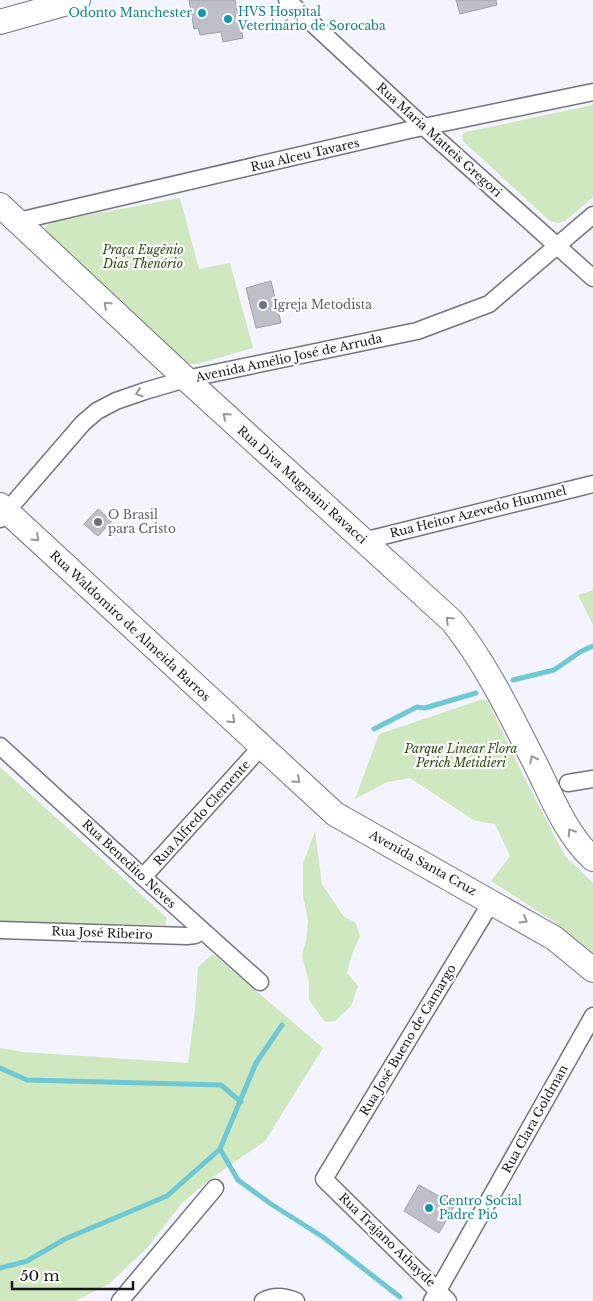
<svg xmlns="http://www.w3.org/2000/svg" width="593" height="1301" font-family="'Libre Baskerville',serif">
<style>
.green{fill:#cfe8bf}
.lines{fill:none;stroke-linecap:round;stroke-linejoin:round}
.stream{stroke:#6fc9d4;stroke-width:5}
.building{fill:#bfbfc9;stroke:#a0a0aa}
.street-casing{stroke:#73737c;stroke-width:19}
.secondary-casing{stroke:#73737c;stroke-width:26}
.street{stroke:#fff;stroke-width:16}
.secondary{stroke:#fff;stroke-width:24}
.oneway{stroke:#979798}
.culture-dot{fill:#0f9aa8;stroke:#fff;stroke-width:2}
.worship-dot{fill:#6b7280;stroke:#fff;stroke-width:2}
.labels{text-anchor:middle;stroke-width:4.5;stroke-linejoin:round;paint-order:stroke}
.culture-label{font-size:12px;fill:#0d838f;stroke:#fff;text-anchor:start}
.street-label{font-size:12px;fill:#17171a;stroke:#fff}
.park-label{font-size:12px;font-style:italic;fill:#2b4a0d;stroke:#fff}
.worship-label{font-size:12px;fill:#5b616d;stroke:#fff;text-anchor:start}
</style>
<rect width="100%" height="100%" fill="#f4f4fe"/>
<!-- green -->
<g class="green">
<path d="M593 105V197L565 221 558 223 550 221 463 141 462 135 466 132Z"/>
<path d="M180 198 199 269 230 263 253 348 197 364H189L181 360 44 231 47 225 55 221Z"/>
<path d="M593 590V625L578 595Z"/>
<path d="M483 699 488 702 527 783 565 856 593 883V954L553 921 491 881 510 856 495 824 475 821 410 778 387 782 355 799 379 734Z"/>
<path d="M0 767 167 918 165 925 0 922Z"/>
<path d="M315 831 322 884 344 917 356 923 360 936 352 954 347 973 358 986 351 1006 335 1021 325 1022 309 1000V983L302 955 306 941 308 921 303 895V864Z"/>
<path d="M213 954 323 1048 265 1141 209 1180 182 1203 147 1248 109 1284 75 1301H0V1048L23 1052 188 1063 195 1010 198 967Z"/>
</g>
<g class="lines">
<!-- stream -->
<g class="stream">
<path d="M513 680 554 670 580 652 593 646"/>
<path d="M374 729 417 707 425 708 476 693"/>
<path d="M0 1068 27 1080 221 1085 241 1102"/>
<path d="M220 1149 238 1180 271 1204 323 1237 400 1297"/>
<path d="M0 1268 27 1261 65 1239 167 1196 220 1149 256 1063 282 1025"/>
</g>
</g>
<!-- building -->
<g class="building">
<path d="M189 0H235L243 38 223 42 221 32 200 35 198 28 194 29Z"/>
<path d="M456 0H496L497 5 460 14Z"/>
<path d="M271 281 281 323 256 328 246 288Z"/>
<path d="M98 509 112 521 98 536 84 524Z"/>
<path d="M419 1185 455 1205 439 1233 404 1211Z"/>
</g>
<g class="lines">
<defs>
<g id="street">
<path d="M287 0 425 128 593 278"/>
<path d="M18 221 409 130 593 92"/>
<path d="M0 519 83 423 97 411 116 401 145 391 186 379 417 331 489 304 593 215"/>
<path d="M363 541 593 484"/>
<path d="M0 746 143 877 260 982"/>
<path d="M568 783 593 779"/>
<path d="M143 877 261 747"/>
<path d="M0 930 187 936 195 935 202 931"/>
<path d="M120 1301 215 1188"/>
<path d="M263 1301C274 1295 284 1296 296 1301"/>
<path d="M432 1301 593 1016"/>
<path d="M448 1301 324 1179 492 901"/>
</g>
<g id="secondary">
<path d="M0 22 78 0"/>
<path d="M0 205 186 379 452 621C488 666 512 718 538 769 553 800 567 835 593 859"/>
<path d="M0 505 335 814 554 938 593 970"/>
</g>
</defs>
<!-- street casing -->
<use href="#street" class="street-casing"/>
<!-- secondary casing -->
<use href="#secondary" class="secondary-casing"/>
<!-- street -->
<use href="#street" class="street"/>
<!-- secondary -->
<use href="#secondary" class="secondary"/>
</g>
<!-- one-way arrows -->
<defs><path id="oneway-chevron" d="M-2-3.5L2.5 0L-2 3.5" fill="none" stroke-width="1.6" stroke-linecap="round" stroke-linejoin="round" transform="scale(1.25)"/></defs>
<g class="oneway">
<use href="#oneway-chevron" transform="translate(107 305) rotate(-137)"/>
<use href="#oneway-chevron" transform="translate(139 393) rotate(162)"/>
<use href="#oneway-chevron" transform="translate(226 416) rotate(-138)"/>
<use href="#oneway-chevron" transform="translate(36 538) rotate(43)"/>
<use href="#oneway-chevron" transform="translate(449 620) rotate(-136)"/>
<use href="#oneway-chevron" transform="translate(232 720) rotate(43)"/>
<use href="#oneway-chevron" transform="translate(533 759) rotate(-117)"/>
<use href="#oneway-chevron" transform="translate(297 780) rotate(42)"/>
<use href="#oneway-chevron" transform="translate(571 832) rotate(-123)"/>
<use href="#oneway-chevron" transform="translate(524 920) rotate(30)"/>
</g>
<!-- markers -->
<g class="culture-dot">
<circle cx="202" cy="13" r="5"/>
<circle cx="228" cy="19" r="5"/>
<circle cx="429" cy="1208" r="5"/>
</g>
<g class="worship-dot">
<circle cx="263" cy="305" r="5"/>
<circle cx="98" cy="522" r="5"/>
</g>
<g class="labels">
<!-- culture labels -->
<g class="culture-label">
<text x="238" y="16">HVS Hospital<tspan x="238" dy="14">Veterinário de Sorocaba</tspan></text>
<text x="192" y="17" text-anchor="end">Odonto Manchester</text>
<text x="439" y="1205">Centro Social<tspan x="439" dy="14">Padre Pio</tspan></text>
</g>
<!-- street labels -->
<g class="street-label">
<text transform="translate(439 140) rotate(42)" y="4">Rua Maria Matteis Gregori</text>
<text transform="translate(305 155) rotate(-13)" y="4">Rua Alceu Tavares</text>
<text transform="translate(289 358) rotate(-12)" y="4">Avenida Amélio José de Arruda</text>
<text transform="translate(302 485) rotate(42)" y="4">Rua Diva Mugnaini Ravacci</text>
<text transform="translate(478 512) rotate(-14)" y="4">Rua Heitor Azevedo Hummel</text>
<text transform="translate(130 626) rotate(43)" y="4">Rua Waldomiro de Almeida Barros</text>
<text transform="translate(202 813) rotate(-48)" y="4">Rua Alfredo Clemente</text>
<text transform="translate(423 863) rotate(29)" y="4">Avenida Santa Cruz</text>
<text transform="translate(129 864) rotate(43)" y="4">Rua Benedito Neves</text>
<text transform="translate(102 933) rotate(2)" y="4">Rua José Ribeiro</text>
<text transform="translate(408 1040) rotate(-59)" y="4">Rua José Bueno de Camargo</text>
<text transform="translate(535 1119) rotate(-61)" y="4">Rua Clara Goldman</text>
<text transform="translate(387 1240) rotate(44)" y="4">Rua Trajano Athayde</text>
</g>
<!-- park labels -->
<g class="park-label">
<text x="143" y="254">Praça Eugênio<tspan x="143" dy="14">Dias Thenório</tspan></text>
<text x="461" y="753">Parque Linear Flora<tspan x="461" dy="14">Perich Metidieri</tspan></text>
</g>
<!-- worship labels -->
<g class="worship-label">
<text x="273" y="309">Igreja Metodista</text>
<text x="108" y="519">O Brasil<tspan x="108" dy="14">para Cristo</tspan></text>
</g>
</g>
<!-- scale -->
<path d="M12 1281v8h121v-8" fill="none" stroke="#17171a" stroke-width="2.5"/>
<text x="20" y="1281" font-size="15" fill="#17171a" stroke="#ffffff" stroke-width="4" paint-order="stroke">50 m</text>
</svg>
